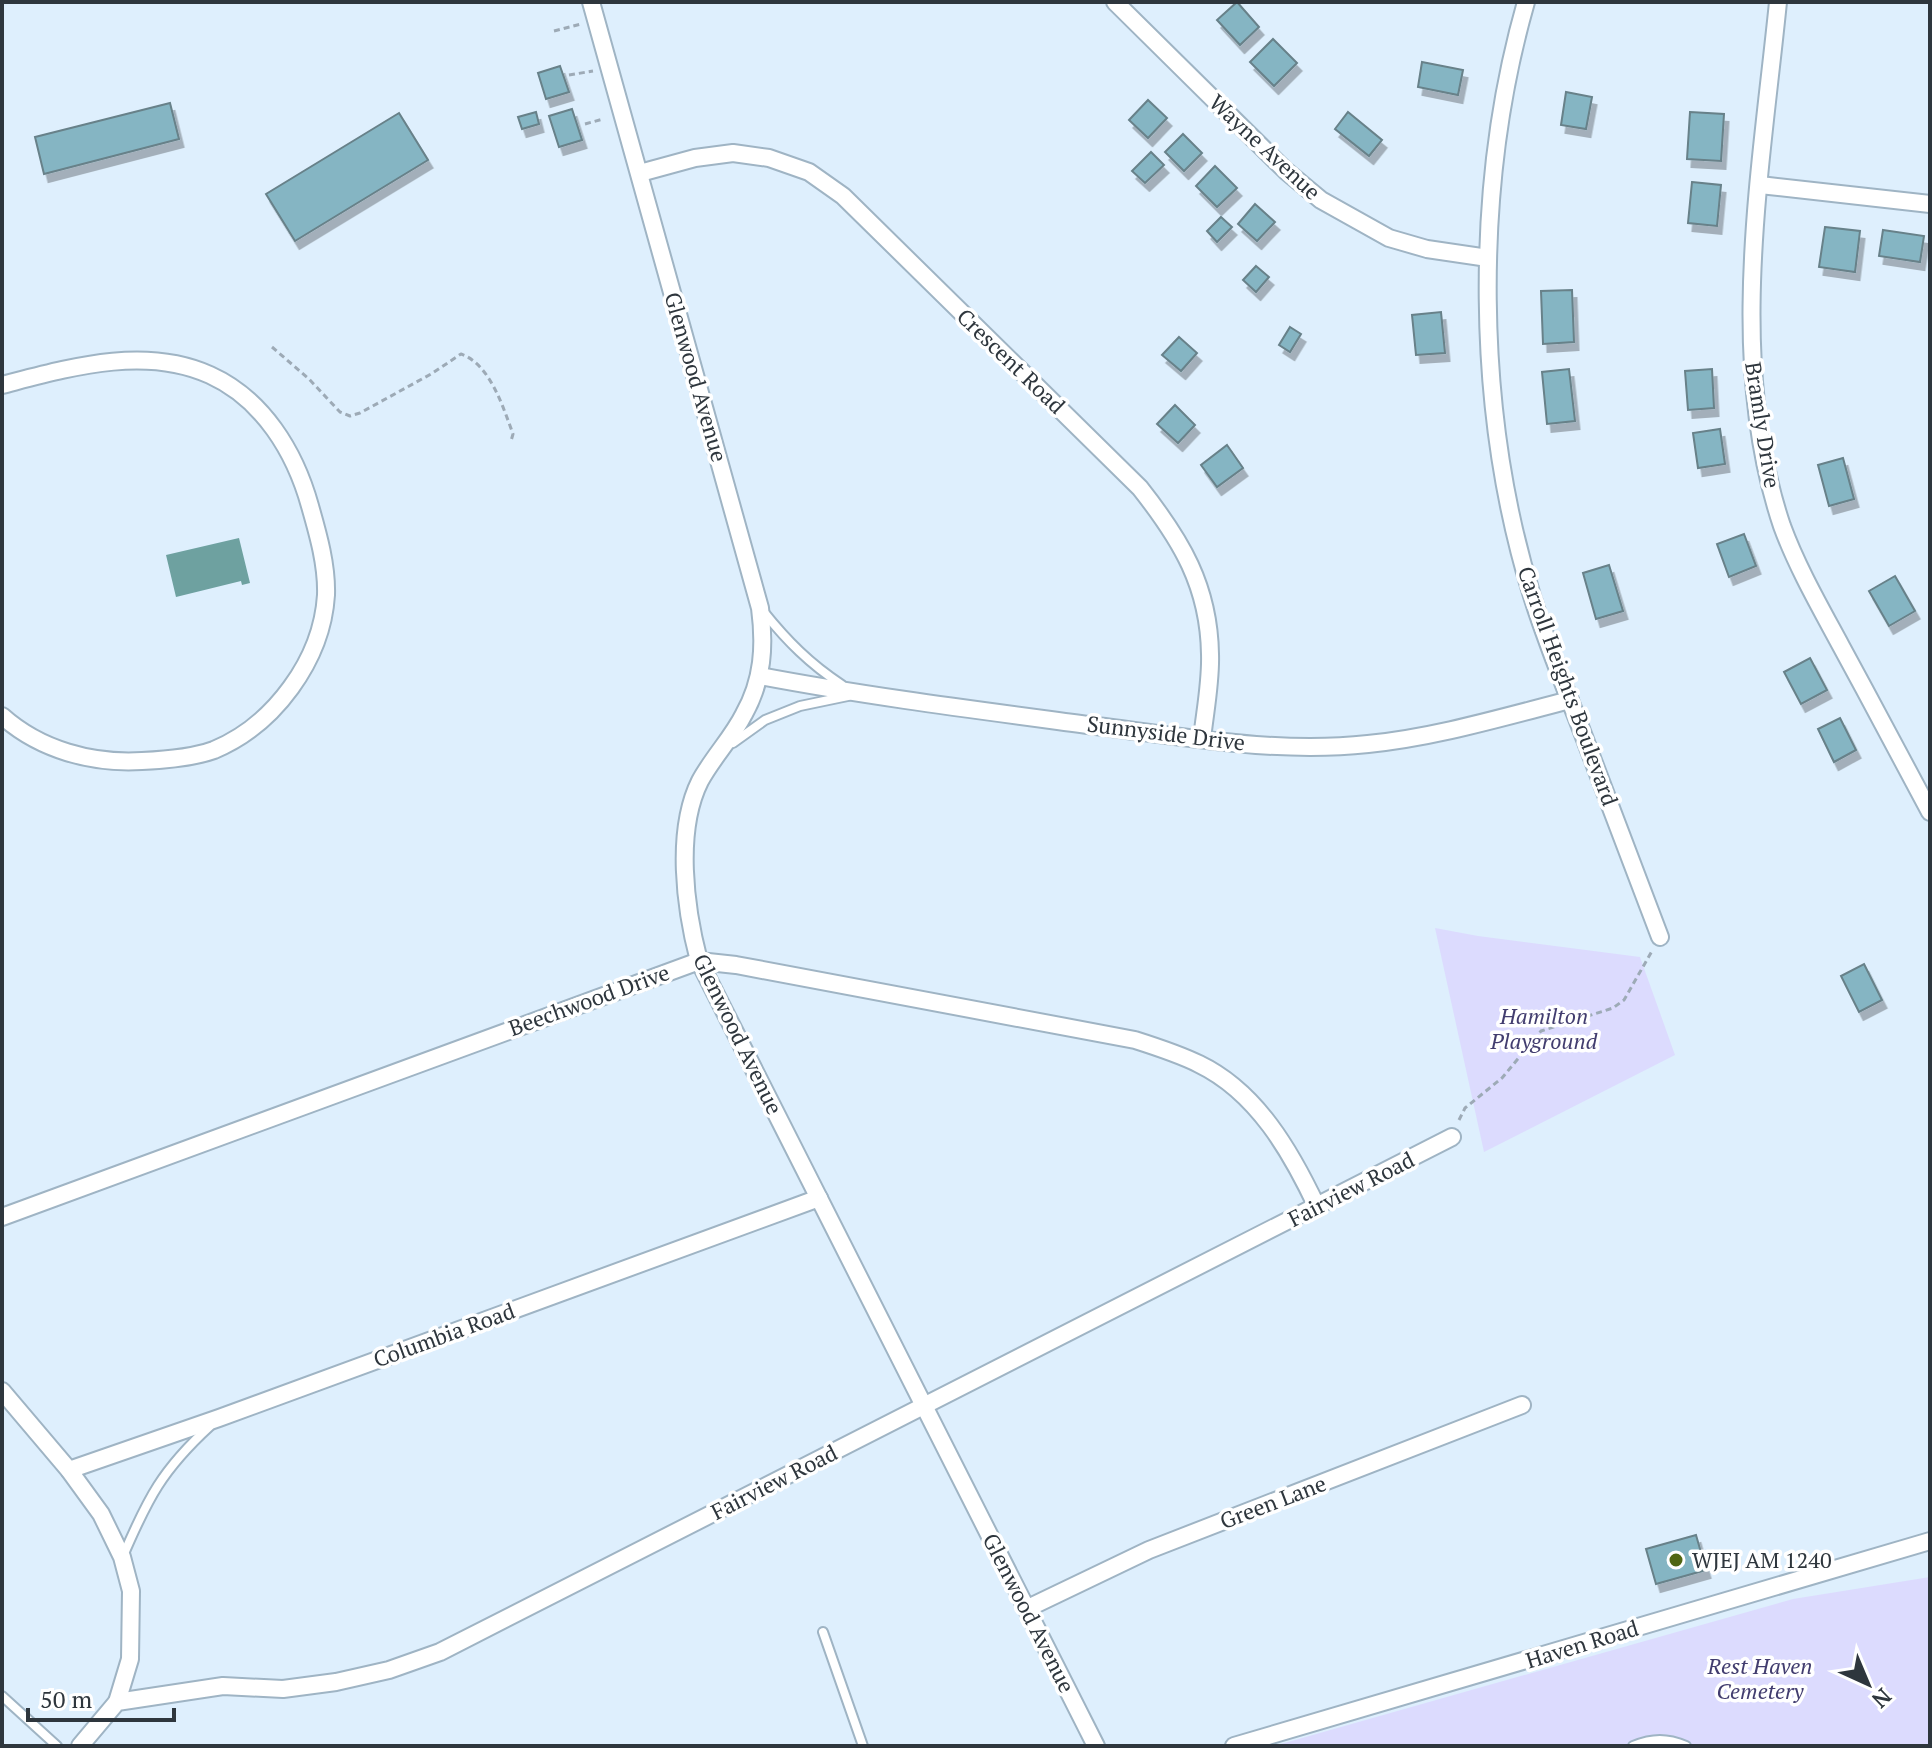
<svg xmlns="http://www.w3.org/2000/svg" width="1932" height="1748" font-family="'PT Serif',serif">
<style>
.green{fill:#dcdbfe}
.water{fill:#6ea1a0}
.building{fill:#85b5c3;stroke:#678189;stroke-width:2;filter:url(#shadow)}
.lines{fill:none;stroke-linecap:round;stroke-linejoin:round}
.lane-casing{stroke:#9fb4c4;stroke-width:12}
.street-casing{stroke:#9fb4c4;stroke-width:20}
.path{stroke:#9daab6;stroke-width:3;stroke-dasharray:6 4;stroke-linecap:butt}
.lane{stroke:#fff;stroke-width:8}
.street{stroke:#fff;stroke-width:16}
.poi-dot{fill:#506613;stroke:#fff;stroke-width:3}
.labels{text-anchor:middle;stroke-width:7;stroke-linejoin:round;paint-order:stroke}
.street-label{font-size:22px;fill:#2e363d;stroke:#fff}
.park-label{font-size:22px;font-style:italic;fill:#423d6f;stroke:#fff}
.poi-label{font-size:22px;fill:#2e363d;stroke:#fff;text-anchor:start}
</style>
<defs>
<filter id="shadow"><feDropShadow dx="4.5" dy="8" stdDeviation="0" flood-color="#0004"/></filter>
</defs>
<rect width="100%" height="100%" fill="#deeffd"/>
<!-- green -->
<g class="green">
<path d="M1435 928 1478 936 1640 957 1675 1055 1484 1152Z"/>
<path d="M1930 1577V1746H1274L1793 1599Z"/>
</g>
<!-- water -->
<path class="water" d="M239 538 250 583 242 585 241 581 176 597 166 555Z"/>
<!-- building -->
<g class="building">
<path d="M1237 2 1259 27 1240 45 1217 20Z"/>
<path d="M1273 39 1297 63 1274 86 1250 62Z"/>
<path d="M1422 62 1463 70 1458 95 1418 87Z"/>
<path d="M560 66 569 92 546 99 538 73Z"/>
<path d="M1566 92 1592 97 1586 129 1561 125Z"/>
<path d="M1148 100 1167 118 1148 138 1129 120Z"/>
<path d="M170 103 179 139 44 174 35 137Z"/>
<path d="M572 109 582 140 559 147 549 116Z"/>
<path d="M536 112 539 124 522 129 518 117Z"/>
<path d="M1348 112 1382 140 1369 156 1335 129Z"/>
<path d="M1690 112 1724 114 1721 161 1687 159Z"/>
<path d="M399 113 428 160 295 241 266 194Z"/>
<path d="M1183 134 1202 153 1184 171 1165 152Z"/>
<path d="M1151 152 1164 165 1145 183 1132 171Z"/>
<path d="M1215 166 1237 188 1217 207 1196 186Z"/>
<path d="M1692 182 1721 185 1717 226 1688 223Z"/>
<path d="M1255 204 1275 222 1257 241 1238 224Z"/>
<path d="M1221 217 1232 227 1217 242 1207 231Z"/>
<path d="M1825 227 1860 231 1855 272 1819 267Z"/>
<path d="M1883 230 1924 236 1920 262 1879 256Z"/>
<path d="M1256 266 1269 277 1256 292 1243 280Z"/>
<path d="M1572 290 1574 342 1543 344 1541 291Z"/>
<path d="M1441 312 1445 353 1416 355 1412 315Z"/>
<path d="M1290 327 1301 334 1290 352 1279 345Z"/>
<path d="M1179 337 1197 353 1181 371 1162 355Z"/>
<path d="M1569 369 1575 421 1547 424 1542 372Z"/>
<path d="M1712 369 1714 408 1688 410 1685 371Z"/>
<path d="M1175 405 1195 425 1178 443 1157 424Z"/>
<path d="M1720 429 1725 464 1698 468 1693 433Z"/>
<path d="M1227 445 1243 468 1217 487 1201 465Z"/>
<path d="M1843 458 1854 499 1829 506 1818 465Z"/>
<path d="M1744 534 1756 566 1729 577 1717 544Z"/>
<path d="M1609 565 1623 611 1596 619 1583 573Z"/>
<path d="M1895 576 1915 611 1889 626 1869 591Z"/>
<path d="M1810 658 1827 690 1801 704 1784 672Z"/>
<path d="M1840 718 1856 750 1834 762 1818 729Z"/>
<path d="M1864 964 1882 1000 1859 1012 1841 976Z"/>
<path d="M1696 1535 1706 1570 1656 1584 1646 1549Z"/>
</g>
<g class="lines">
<defs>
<g id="lane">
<path d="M763 611C787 641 810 664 842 685"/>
<path d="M733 743 765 720 800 706 848 696"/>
<path d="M123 1556C148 1498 162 1470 210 1426"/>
<path d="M823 1632 863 1746"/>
<path d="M2 1696 57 1746"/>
<path d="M1633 1746C1653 1738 1667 1738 1686 1746"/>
</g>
<g id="street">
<path d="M591 2 760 608C765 646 763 680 744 714 732 738 713 757 700 781 675 831 685 908 699 961L1096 1746"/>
<path d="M1115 2 1286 171 1321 200 1389 238 1427 249 1488 258"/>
<path d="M1526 2C1473 187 1475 412 1532 596 1545 638 1562 680 1578 721 1605 793 1632 865 1660 937"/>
<path d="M1778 2C1761 172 1726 360 1782 526 1797 567 1820 607 1841 646 1871 701 1900 756 1930 812"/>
<path d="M640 173 695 158 733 153 769 158 809 172 843 196 1140 488C1181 540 1209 586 1210 654 1211 682 1205 711 1202 739"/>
<path d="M1760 185 1930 204"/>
<path d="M2 385C68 368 144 345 210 375 263 399 295 452 310 506 318 534 327 565 326 595 322 660 274 725 214 750 192 758 165 760 142 761 92 764 40 750 2 716"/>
<path d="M760 676C871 697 984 711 1096 726 1186 737 1278 754 1368 744 1437 737 1503 717 1570 700"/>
<path d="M2 1217 699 961 736 965 1135 1040C1157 1047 1179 1054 1199 1064 1257 1092 1291 1152 1317 1207"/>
<path d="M2 1391 69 1470 101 1514 122 1557 131 1591 130 1659 117 1702"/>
<path d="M69 1470 219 1418 819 1198"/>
<path d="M1028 1608 1149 1550 1522 1405"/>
<path d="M80 1746 117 1702 223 1686 283 1689 336 1682 389 1670 440 1652 1452 1137"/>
<path d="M1234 1746 1930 1541"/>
</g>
</defs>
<!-- lane casing -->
<use href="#lane" class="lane-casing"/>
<!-- street casing -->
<use href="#street" class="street-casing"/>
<!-- path -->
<g class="path">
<path d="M554 31 581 24"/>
<path d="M569 75 593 71"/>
<path d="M585 124 603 119"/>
<path d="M272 347 309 379 340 412 350 416 360 413 431 374 461 354C490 364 503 407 513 434L511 441"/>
<path d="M1459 1120 1465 1108 1502 1078 1541 1031 1613 1008 1624 1000 1652 951"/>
</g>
<!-- lane -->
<use href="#lane" class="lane"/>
<!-- street -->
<use href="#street" class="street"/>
</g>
<!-- markers -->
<circle class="poi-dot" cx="1676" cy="1560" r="8"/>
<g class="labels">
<!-- street labels -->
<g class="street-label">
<text transform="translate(1265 147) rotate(43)" y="8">Wayne Avenue</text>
<text transform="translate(1011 361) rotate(44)" y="8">Crescent Road</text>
<text transform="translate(696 377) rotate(74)" y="8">Glenwood Avenue</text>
<text transform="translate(1763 425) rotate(81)" y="8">Bramly Drive</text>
<text transform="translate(1568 686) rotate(70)" y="8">Carroll Heights Boulevard</text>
<text transform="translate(1166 733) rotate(7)" y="8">Sunnyside Drive</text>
<text transform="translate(589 1000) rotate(-20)" y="8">Beechwood Drive</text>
<text transform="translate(738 1034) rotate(64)" y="8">Glenwood Avenue</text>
<text transform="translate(1351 1189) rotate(-27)" y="8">Fairview Road</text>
<text transform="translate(444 1335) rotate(-20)" y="8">Columbia Road</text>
<text transform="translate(774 1482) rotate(-27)" y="8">Fairview Road</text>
<text transform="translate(1273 1502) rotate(-21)" y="8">Green Lane</text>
<text transform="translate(1029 1613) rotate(63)" y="8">Glenwood Avenue</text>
<text transform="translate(1582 1644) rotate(-17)" y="8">Haven Road</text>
</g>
<!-- park labels -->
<g class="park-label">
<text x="1544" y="1024">Hamilton<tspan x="1544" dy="25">Playground</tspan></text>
<text x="1760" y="1674">Rest Haven<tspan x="1760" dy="25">Cemetery</tspan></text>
</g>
<!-- poi labels -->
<g class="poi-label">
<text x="1692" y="1568">WJEJ AM 1240</text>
</g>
</g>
<!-- border -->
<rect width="1932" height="1748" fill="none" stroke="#2e363d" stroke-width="8"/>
<!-- north arrow -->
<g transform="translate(1868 1684) rotate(136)" stroke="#ffffff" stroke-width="6" paint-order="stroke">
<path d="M0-6L14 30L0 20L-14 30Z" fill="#2e363d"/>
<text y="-12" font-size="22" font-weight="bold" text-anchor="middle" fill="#2e363d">N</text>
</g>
<!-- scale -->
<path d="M28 1708v12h146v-12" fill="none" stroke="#2e363d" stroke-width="4"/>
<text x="40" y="1708" font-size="24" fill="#2e363d" stroke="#ffffff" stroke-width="6" paint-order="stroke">50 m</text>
</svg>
